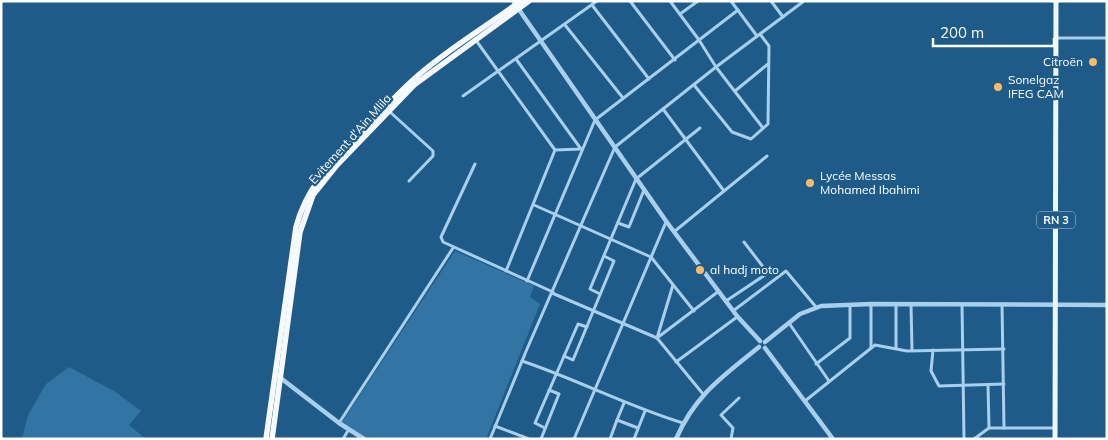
<svg xmlns="http://www.w3.org/2000/svg" width="1108" height="440" font-family="Mulish,sans-serif">
<style>
.green{fill:#3275a5}
.lines{fill:none;stroke-linecap:round;stroke-linejoin:round}
.minor{stroke:#a8cfeb;stroke-width:3}
.tertiary{stroke:#a8cfeb;stroke-width:4.5}
.primary{stroke:#edf6fe;stroke-width:5}
.trunk{stroke:#f6fafe;stroke-width:5.5}
.poi-dot{fill:#fabc67;stroke:#1e5b88;stroke-width:2}
.labels{text-anchor:middle;stroke-width:4.5;stroke-linejoin:round;paint-order:stroke}
.shield{fill:#1e5b88;stroke:#bccedb;stroke-width:1}
.shield-label{font-size:11px;font-weight:bold;fill:#fff}
.poi-label{font-size:12px;fill:#fff;stroke:#1e5b88;text-anchor:start}
.street-label{font-size:12px;fill:#fff;stroke:#1e5b88}
</style>
<rect width="100%" height="100%" fill="#1e5b88"/>
<!-- green -->
<g class="green">
<path d="M455 251 534 286 530 297 540 304 486 439H368L342 422Z"/>
<path d="M69 367 114 391 141 411 129 425 146 439H22L28 415 46 384Z"/>
</g>
<g class="lines">
<!-- minor -->
<g class="minor">
<path d="M630 1 675 60"/>
<path d="M670 1 699 40 716 67 763 128"/>
<path d="M731 1 757 36"/>
<path d="M771 1 783 17"/>
<path d="M592 5 649 79"/>
<path d="M680 14 698 1"/>
<path d="M565 25 623 98"/>
<path d="M1057 38H1107"/>
<path d="M475 39 555 150"/>
<path d="M694 85 732 132 751 139 768 124 769 46 760 34"/>
<path d="M735 91 768 64"/>
<path d="M463 96 597 1"/>
<path d="M663 109 724 191 767 156"/>
<path d="M390 112 433 151V156L409 181"/>
<path d="M475 164 441 237 443 242 553 292"/>
<path d="M534 205 651 257 694 311"/>
<path d="M618 223 629 227 644 190"/>
<path d="M675 231 724 191"/>
<path d="M506 271 555 150 581 149 516 59"/>
<path d="M527 281 595 120 738 10"/>
<path d="M552 293 657 338 673 285"/>
<path d="M600 294 590 289 636 179 700 128"/>
<path d="M726 301 765 275 767 272 744 242"/>
<path d="M871 304V348"/>
<path d="M911 304 912 350"/>
<path d="M962 304 964 439"/>
<path d="M1002 304 1004 428"/>
<path d="M733 311 786 271 816 307"/>
<path d="M789 323 829 381"/>
<path d="M896 348V304"/>
<path d="M933 350 931 371 939 386 1004 384"/>
<path d="M564 356 573 360 614 261 604 256"/>
<path d="M522 361C576 379 627 406 683 423"/>
<path d="M676 362 737 317"/>
<path d="M816 364 850 338V305"/>
<path d="M988 385 989 428"/>
<path d="M703 394 657 338 719 291"/>
<path d="M805 401 875 345 907 351 1004 349"/>
<path d="M624 403 617 420 638 428"/>
<path d="M339 423 453 248"/>
<path d="M495 426 529 439"/>
<path d="M545 428 535 423 578 324 587 327"/>
<path d="M343 439 349 429"/>
<path d="M490 439 527 349 615 147 716 67 804 1"/>
<path d="M541 439 559 394 549 390"/>
<path d="M574 439 666 222"/>
<path d="M610 439 617 420"/>
<path d="M634 439 645 411"/>
<path d="M731 439 733 428 721 415 739 398"/>
<path d="M974 439 989 428H1055"/>
</g>
<!-- tertiary -->
<g class="tertiary">
<path d="M513 1 666 221 737 316 760 341"/>
<path d="M765 342 800 314 821 306 871 304 1107 305"/>
<path d="M765 348 833 439"/>
<path d="M278 376 339 423 364 439"/>
<path d="M676 439C695 395 722 377 759 347"/>
</g>
<!-- primary -->
<path class="primary" d="M1055 439 1056 1"/>
<!-- trunk -->
<g class="trunk">
<path d="M266 439 296 227C307 186 331 164 360 134 380 113 399 91 422 72 453 46 488 25 521 1"/>
<path d="M272 439 300 232 313 195 337 165 414 85 529 1"/>
</g>
</g>
<!-- markers -->
<g class="poi-dot">
<circle cx="1093" cy="62" r="5"/>
<circle cx="998" cy="87" r="5"/>
<circle cx="810" cy="183" r="5"/>
<circle cx="700" cy="270" r="5"/>
</g>
<g class="labels">
<!-- shield labels -->
<rect class="shield" x="1037" y="211.5" width="38" height="17" rx="4"/>
<g class="shield-label">
<text x="1056" y="224">RN 3</text>
</g>
<!-- poi labels -->
<g class="poi-label">
<text x="1083" y="66" text-anchor="end">Citroën</text>
<text x="1008" y="84">Sonelgaz<tspan x="1008" dy="14">IFEG CAM</tspan></text>
<text x="820" y="180">Lycée Messas<tspan x="820" dy="14">Mohamed Ibahimi</tspan></text>
<text x="710" y="274">al hadj moto</text>
</g>
<!-- street labels -->
<g class="street-label">
<text transform="translate(350 139) rotate(-48)" y="4">Evitement d'Ain Mlila</text>
</g>
</g>
<!-- border -->
<rect width="1108" height="440" fill="none" stroke="#ffffff" stroke-width="5"/>
<!-- scale -->
<path d="M933 38v8h121v-8" fill="none" stroke="#ffffff" stroke-width="2.5"/>
<text x="940" y="38" font-size="15" fill="#ffffff" stroke="#1e5b88" stroke-width="4" paint-order="stroke">200 m</text>
</svg>
